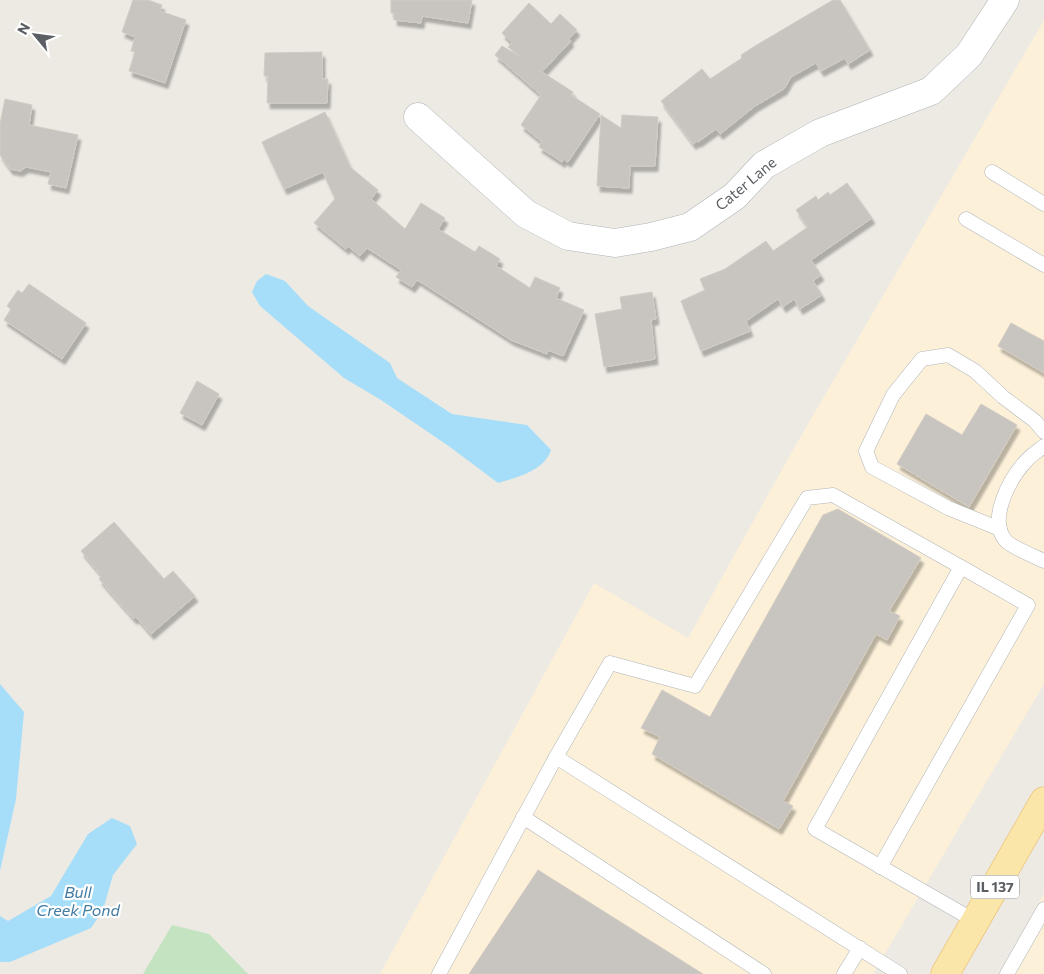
<svg xmlns="http://www.w3.org/2000/svg" width="1044" height="974" font-family="Commissioner,sans-serif">
<style>
.commercial{fill:#fcf0d9}
.green{fill:#c4e4c1}
.water{fill:#a6defa}
.building{fill:#c8c5c0;stroke:#d1cbc2;filter:url(#shadow)}
.lines{fill:none;stroke-linecap:round;stroke-linejoin:round}
.service-casing{stroke:#b0b4b8;stroke-width:15}
.minor-casing{stroke:#b0b4b8;stroke-width:29}
.primary-casing{stroke:#eab55f;stroke-width:29}
.service{stroke:#fff;stroke-width:14}
.minor{stroke:#fff;stroke-width:28}
.primary{stroke:#fbe6aa;stroke-width:28}
.labels{text-anchor:middle;stroke-width:4.5;stroke-linejoin:round;paint-order:stroke}
.shield{fill:#fff;stroke:#8c8f92;stroke-width:1}
.shield-label{font-size:14px;font-weight:bold;fill:#5b5f63}
.street-label{font-size:15px;fill:#5b5f63;stroke:#fff}
.water-label{font-size:16px;font-style:italic;fill:#417aa2;stroke:#fff}
</style>
<defs>
<filter id="shadow"><feDropShadow dx="3" dy="5.5" stdDeviation="1" flood-color="#0004"/></filter>
</defs>
<rect width="100%" height="100%" fill="#edeae3"/>
<!-- commercial -->
<g class="commercial">
<path d="M1044 20V684L873 974H380L594 583 688 638 797 443Z"/>
<path d="M1044 893V974H999Z"/>
</g>
<!-- green -->
<path class="green" d="M172 925 209 934 248 974H143Z"/>
<!-- water -->
<g class="water">
<path d="M266 274 285 281 308 306 390 363 397 378 452 414 527 425 551 450C544 471 518 477 498 483L450 447 381 400 344 378 260 306 252 292 257 281Z"/>
<path d="M0 684 24 712 16 799 0 871Z"/>
<path d="M112 818 130 826 137 844 113 875 103 910 91 928 10 962H0V916L8 921 51 896 88 834Z"/>
</g>
<!-- building -->
<g class="building">
<path d="M133 0H148L162 5 160 11 186 20 165 83 129 71 135 52 131 51 135 37 122 32Z"/>
<path d="M391 0H472L468 23 422 16 421 23 394 20 395 13H391Z"/>
<path d="M833 0H840L870 50 848 64 845 58 821 71 816 63 798 73 791 77 784 89 755 106 720 134 716 129 698 142 697 141 693 144 661 101 702 69 710 79 742 58 741 55 755 46Z"/>
<path d="M529 3 551 24 560 14 577 30 569 39 571 41 542 72 573 92 571 95 600 114 568 162 564 159 562 162 539 147 542 142 521 125 541 95 495 55 502 46 521 57 508 47 512 43 502 33Z"/>
<path d="M322 52V79H328L327 103H267L268 76H264L265 53Z"/>
<path d="M5 99 32 105 29 125 78 135 66 188 48 184 51 172 26 167 20 171 10 169 0 155V124Z"/>
<path d="M325 112 350 167 378 190 371 199 405 229 421 203 445 218 438 229 475 252 479 246 500 259 496 266 530 288 535 277 560 288 556 298 584 310 563 356 548 350 547 354 511 340 419 281 417 280 412 287 396 277 401 270 367 248 360 256 348 246 346 249 314 223 335 199 323 172 284 189 262 142Z"/>
<path d="M601 115 621 128 622 115 658 117 655 166H630L629 188 597 186Z"/>
<path d="M847 183 872 218 811 260 821 275 813 281 822 295 800 309 794 299 783 307 778 299 746 321 750 331 701 351 681 301 705 290 700 279 725 269 766 241 773 251 808 227 796 210 816 196 818 200 828 192 830 195Z"/>
<path d="M29 284 86 323 62 359 4 320 11 309 7 306 18 290 22 293Z"/>
<path d="M652 292 656 319 651 320 655 359 604 367 595 314 622 309 620 297Z"/>
<path d="M1011 323 1044 341V373L998 346Z"/>
<path d="M197 381 219 394 202 425 180 413Z"/>
<path d="M981 404 1017 425 969 507 897 464 926 414 962 435Z"/>
<path d="M838 509 921 558 889 611 900 616 887 640 876 634 783 801 793 806 779 829 652 754 660 737 641 728 662 690 710 717 823 515Z"/>
<path d="M114 522 164 579 173 571 195 596 151 634 136 617 134 619 99 579 102 576 81 551Z"/>
<path d="M538 870 703 974H469Z"/>
</g>
<g class="lines">
<defs>
<g id="service">
<path d="M992 172 1044 204"/>
<path d="M966 219 1044 265"/>
<path d="M1044 446C1038 451 1031 455 1026 461 1010 478 987 520 1006 541 1011 547 1036 557 1044 561"/>
<path d="M1000 529 948 508 872 467 866 451 893 395 922 359 948 355 975 371 1003 397 1035 421 1044 432"/>
<path d="M523 817 764 974"/>
<path d="M880 867 1028 605 961 567"/>
<path d="M439 974 556 757"/>
<path d="M844 974 860 948"/>
<path d="M900 974 556 757 610 663 695 686 807 498 833 495 961 567 815 829 975 921"/>
<path d="M1007 974 1044 909"/>
</g>
<path id="minor" d="M418 117 526 214 568 236 615 243 651 237 690 227 735 196 764 165 820 133 931 91 969 55 1005 0"/>
<path id="primary" d="M945 974 1044 801"/>
</defs>
<!-- service casing -->
<use href="#service" class="service-casing"/>
<!-- minor casing -->
<use href="#minor" class="minor-casing"/>
<!-- primary casing -->
<use href="#primary" class="primary-casing"/>
<!-- service -->
<use href="#service" class="service"/>
<!-- minor -->
<use href="#minor" class="minor"/>
<!-- primary -->
<use href="#primary" class="primary"/>
</g>
<g class="labels">
<!-- shield labels -->
<rect class="shield" x="971" y="875.5" width="48" height="23" rx="4"/>
<g class="shield-label">
<text x="995" y="892">IL 137</text>
</g>
<!-- street labels -->
<g class="street-label">
<text transform="translate(746 184) rotate(-40)" y="5">Cater Lane</text>
</g>
<!-- water labels -->
<g class="water-label">
<text x="78" y="898">Bull<tspan x="78" dy="18">Creek Pond</tspan></text>
</g>
</g>
<!-- north arrow -->
<g transform="translate(35 35) rotate(299)" stroke="#ffffff" stroke-width="4" paint-order="stroke">
<path d="M0-4L9 19L0 12L-9 19Z" fill="#5b5f63"/>
<text y="-8" font-size="14" font-weight="bold" text-anchor="middle" fill="#5b5f63">N</text>
</g>
</svg>
